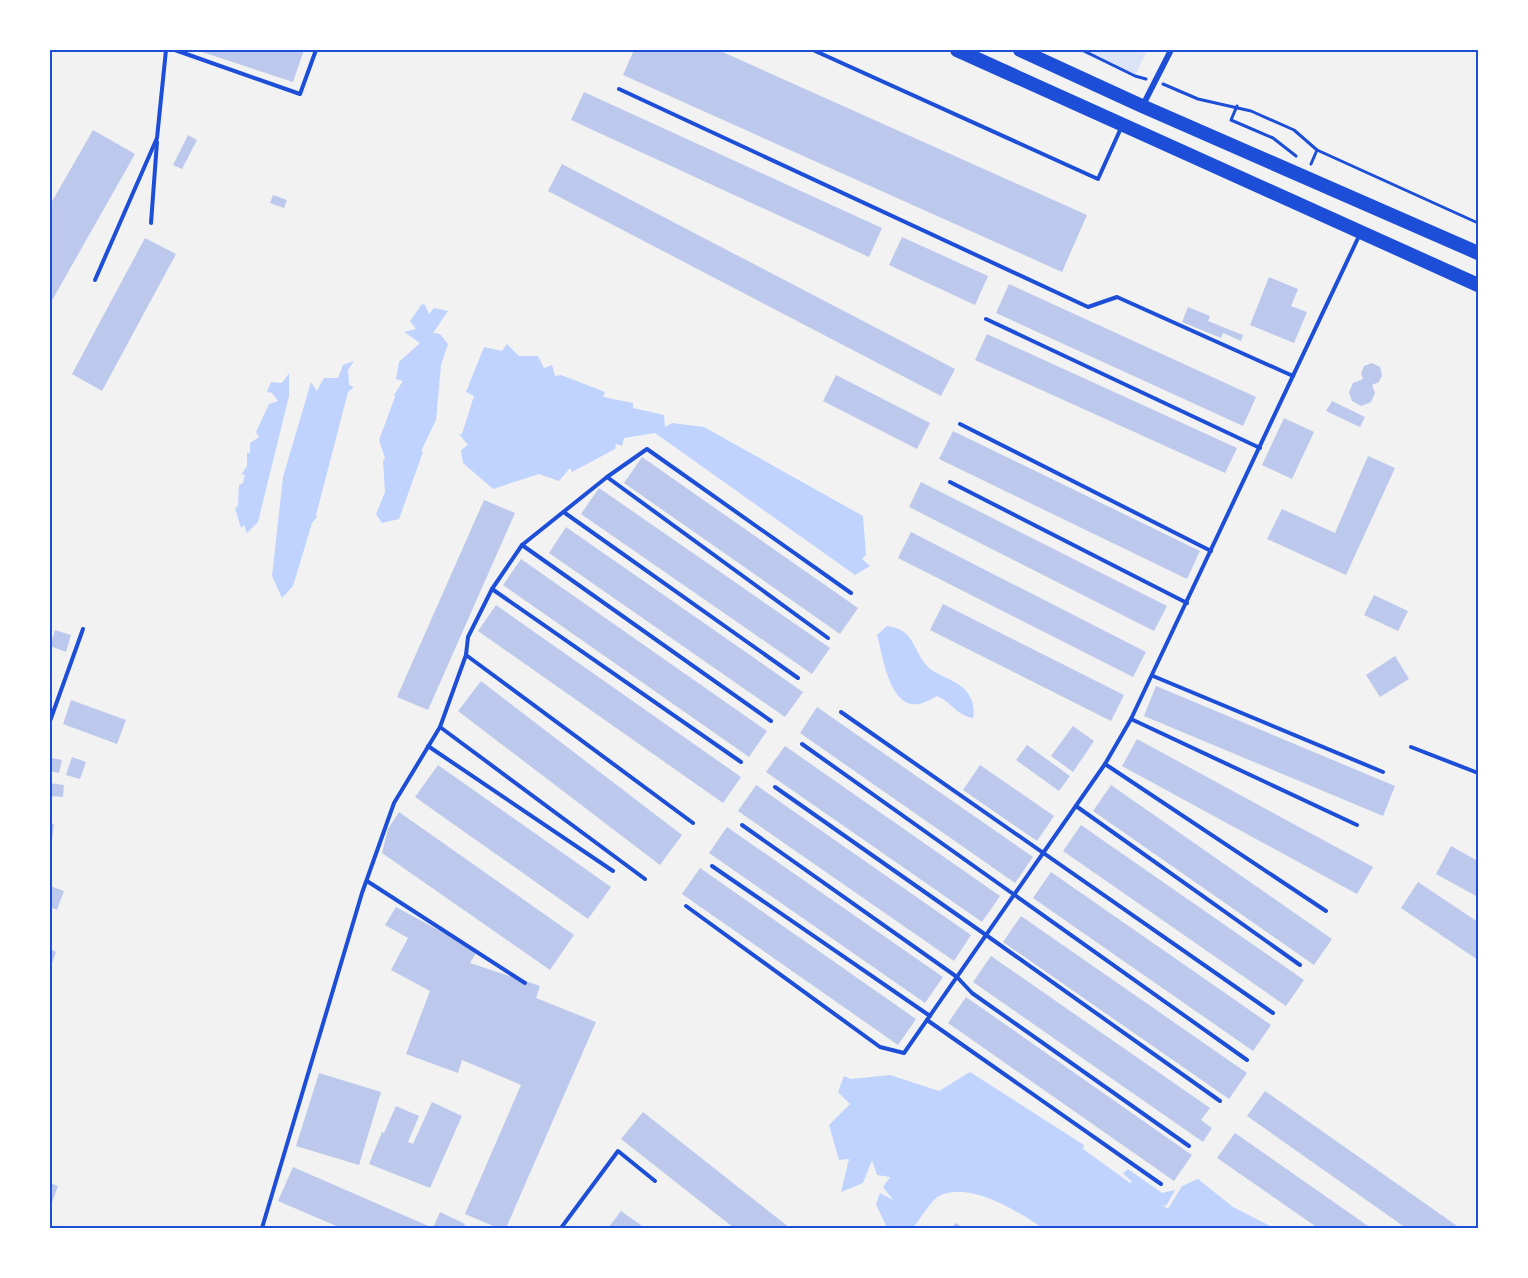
<svg xmlns="http://www.w3.org/2000/svg" width="1528" height="1278" font-family="'IBM Plex Sans',sans-serif">
<style>
.green{fill:#dbe4f7}
.water{fill:#bfd3fe}
.building{fill:#bdc9ec}
.lines{fill:none;stroke-linecap:round;stroke-linejoin:round}
.path{stroke:#1d4ed8;stroke-width:3}
.service{stroke:#1d4ed8;stroke-width:4}
.minor{stroke:#1d4ed8;stroke-width:6}
.primary{stroke:#1d4ed8;stroke-width:14}
.neatline{fill:none;stroke:#1d4ed8;stroke-width:2}
</style>
<rect width="100%" height="100%" fill="#f2f2f2"/>
<!-- green -->
<path class="green" d="M1075 50H1147L1135 76Z"/>
<!-- water -->
<g class="water">
<path d="M422 304 425 305 429 314 434 308 448 311 433 333 440 334 448 344 441 365 436 420 421 451 423 452 399 519 382 523 376 514 385 492 383 461 385 458 379 440 395 397 394 395 403 381 396 379 399 362 420 343 404 332 416 329 410 321Z"/>
<path d="M507 344 519 356H538L544 368 552 365 555 376 561 375 605 392 603 397 633 403V408L664 415 665 427 672 423 704 427 863 516 866 555 862 559 870 566 855 575 655 433 624 438 622 446 616 444 615 449 572 472 570 468 559 481 539 474 493 489 463 463 461 450 468 445 459 434H462L474 396 466 392 484 347 502 351Z"/>
<path d="M354 361 348 370 349 385 354 387 348 392 316 515 317 517 312 523 293 586 282 598 272 576 283 477 311 382 317 391 324 378H338L343 365Z"/>
<path d="M289 373V396L258 522 247 533 244 525 241 528 235 508 238 506 239 485 243 483 245 474 241 475 247 466V453H250V443L259 437 256 432 269 404 278 401 272 393 267 392 271 382 282 383Z"/>
<path d="M887 626C915 629 912 650 928 667 939 677 958 680 967 692 973 700 975 709 973 718 958 716 951 702 937 696 931 699 925 703 919 704 889 709 883 655 877 635Z"/>
<path d="M970 1072 1084 1145 1083 1149 1130 1183 1132 1182 1123 1173 1128 1169 1162 1193 1175 1190 1166 1206 1162 1205 1168 1209 1182 1186 1198 1179 1233 1207 1274 1228H1045L1044 1226 1041 1227C1016 1210 969 1181 939 1196 931 1200 919 1221 913 1228H887L876 1204 880 1193 893 1200 883 1187 890 1177 877 1175 872 1160 863 1183 841 1192 849 1159 839 1160 829 1125 850 1104 838 1092 844 1076 851 1079 890 1075 939 1091Z"/>
</g>
<!-- building -->
<g class="building">
<path d="M196 50H304L293 82Z"/>
<path d="M634 50H718L1087 215 1062 272 623 75Z"/>
<path d="M584 92 882 228 869 257 571 120Z"/>
<path d="M93 130 135 154 50 304V205Z"/>
<path d="M188 135 197 140 182 169 173 165Z"/>
<path d="M562 164 955 369 941 396 548 191Z"/>
<path d="M273 195 287 200 284 208 270 203Z"/>
<path d="M902 237 988 276 975 305 889 265Z"/>
<path d="M145 238 176 254 102 391 72 374Z"/>
<path d="M1269 277 1298 289 1291 306 1307 312 1294 343 1250 325Z"/>
<path d="M1009 284 1256 397 1243 426 996 313Z"/>
<path d="M1188 307 1210 316 1208 321 1243 335 1241 341 1223 333 1221 338 1182 322Z"/>
<path d="M987 334 1237 448 1225 473 975 360Z"/>
<path d="M1372 363 1380 367 1382 375 1379 382 1372 385 1375 393 1371 402 1361 406 1352 401 1349 392 1353 383 1363 379 1361 374 1364 366Z"/>
<path d="M836 375 930 423 917 449 823 401Z"/>
<path d="M1332 401 1365 417 1360 427 1326 411Z"/>
<path d="M1284 418 1314 432 1292 479 1262 465Z"/>
<path d="M953 431 1200 551 1187 579 939 459Z"/>
<path d="M1368 456 1395 468 1346 575 1267 539 1282 509 1335 533Z"/>
<path d="M642 457 858 608 840 634 624 483Z"/>
<path d="M921 482 1167 606 1154 631 909 507Z"/>
<path d="M599 488 830 648 812 674 581 514Z"/>
<path d="M484 500 515 513 428 710 397 697Z"/>
<path d="M566 527 803 692 785 717 549 553Z"/>
<path d="M911 532 1146 652 1133 677 898 558Z"/>
<path d="M521 559 767 731 749 757 503 585Z"/>
<path d="M1374 595 1408 611 1398 631 1364 615Z"/>
<path d="M943 604 1124 695 1111 721 930 630Z"/>
<path d="M496 605 741 777 723 803 478 631Z"/>
<path d="M55 630 71 635 66 652 50 646Z"/>
<path d="M1395 656 1409 679 1380 697 1366 675Z"/>
<path d="M481 681 682 835 660 865 458 711Z"/>
<path d="M1156 686 1395 786 1383 816 1144 716Z"/>
<path d="M71 700 126 720 117 744 63 724Z"/>
<path d="M817 707 1033 857 1015 883 800 733Z"/>
<path d="M1073 726 1094 741 1073 772 1051 756Z"/>
<path d="M1137 739 1373 867 1357 894 1122 766Z"/>
<path d="M1027 745 1070 776 1059 791 1016 760Z"/>
<path d="M785 746 1000 896 982 922 766 772Z"/>
<path d="M72 757 86 762 80 779 66 775Z"/>
<path d="M52 758 62 760 59 773 50 771Z"/>
<path d="M438 765 611 887 588 919 415 797Z"/>
<path d="M980 765 1054 816 1037 841 963 790Z"/>
<path d="M50 783 64 785 63 797 50 796Z"/>
<path d="M756 785 971 935 954 961 738 811Z"/>
<path d="M1111 785 1332 939 1314 965 1093 811Z"/>
<path d="M399 812 574 935 550 970 382 853 388 829Z"/>
<path d="M50 823 54 824 52 841H50Z"/>
<path d="M1081 825 1304 980 1286 1006 1063 851Z"/>
<path d="M727 827 943 977 925 1003 709 853Z"/>
<path d="M1451 846 1478 861V897L1436 874Z"/>
<path d="M700 868 916 1019 898 1045 682 894Z"/>
<path d="M1051 872 1271 1025 1253 1051 1033 898Z"/>
<path d="M1418 882 1478 922V960L1401 908Z"/>
<path d="M50 886 64 891 57 910 50 907Z"/>
<path d="M396 907 477 951 470 963 540 986 536 998 596 1022 506 1228H498L465 1214 521 1085 462 1060 458 1073 406 1054 430 991 391 970 408 938 385 925Z"/>
<path d="M1021 916 1247 1073 1229 1099 1003 942Z"/>
<path d="M50 949 56 952 50 969Z"/>
<path d="M991 956 1210 1108 1201 1120 1212 1128 1203 1142 973 982Z"/>
<path d="M966 997 1192 1155 1174 1181 948 1023Z"/>
<path d="M319 1073 381 1092 359 1165 296 1146Z"/>
<path d="M1265 1091 1460 1228H1406L1247 1116Z"/>
<path d="M432 1102 462 1116 430 1188 369 1164 382 1132 384 1133 396 1106 419 1116 408 1142 413 1144Z"/>
<path d="M643 1112 790 1228H734L621 1139Z"/>
<path d="M1235 1133 1371 1228H1318L1217 1158Z"/>
<path d="M293 1167 433 1228H341L278 1201Z"/>
<path d="M50 1183 58 1186 50 1208Z"/>
<path d="M621 1211 645 1228H608Z"/>
<path d="M440 1212 465 1224 463 1228H433Z"/>
<path d="M956 1223 963 1228H951Z"/>
</g>
<g class="lines">
<!-- path -->
<g class="path">
<path d="M1082 50 1135 76 1146 79"/>
<path d="M1163 84 1198 99 1251 111 1294 130 1317 150 1311 164"/>
<path d="M1237 106 1231 120 1273 138 1296 156"/>
<path d="M1317 150 1478 223"/>
</g>
<!-- service -->
<g class="service">
<path d="M175 50 300 94 316 50"/>
<path d="M813 50 1098 179 1121 128"/>
<path d="M619 89 1088 307 1117 297 1293 376"/>
<path d="M151 223 157 142"/>
<path d="M95 280 157 138 166 50"/>
<path d="M986 319 1260 448"/>
<path d="M960 424 1211 551"/>
<path d="M607 477 828 638"/>
<path d="M950 482 1187 603"/>
<path d="M565 513 798 678"/>
<path d="M522 545 771 721"/>
<path d="M492 589 741 762"/>
<path d="M466 655 468 637 492 589 522 545 607 477 647 449 851 593"/>
<path d="M1153 676 1383 772"/>
<path d="M841 712 1273 1013"/>
<path d="M1131 719 1357 825"/>
<path d="M50 721 83 629"/>
<path d="M440 727 645 879"/>
<path d="M802 744 1247 1060"/>
<path d="M428 746 613 871"/>
<path d="M1411 747 1478 773"/>
<path d="M1105 764 1326 911"/>
<path d="M775 787 986 935 1220 1101"/>
<path d="M1076 806 1300 965"/>
<path d="M742 825 957 977 972 993 1189 1146"/>
<path d="M712 866 930 1016"/>
<path d="M367 881 525 983"/>
<path d="M686 906 880 1047 904 1053 1105 764 1131 719 1359 236"/>
<path d="M927 1020 1161 1184"/>
<path d="M262 1228 362 893 394 803 440 727 466 655 693 823"/>
<path d="M561 1228 618 1151 655 1181"/>
</g>
<!-- minor -->
<path class="minor" d="M1143 105 1171 50"/>
<!-- primary -->
<g class="primary">
<path d="M957 50 1478 285"/>
<path d="M1020 50 1142 106 1478 253"/>
</g>
</g>
<!-- border -->
<rect width="1528" height="1278" fill="none" stroke="#ffffff" stroke-width="102"/>
<rect x="51" y="51" width="1426" height="1176" class="neatline"/>
</svg>
